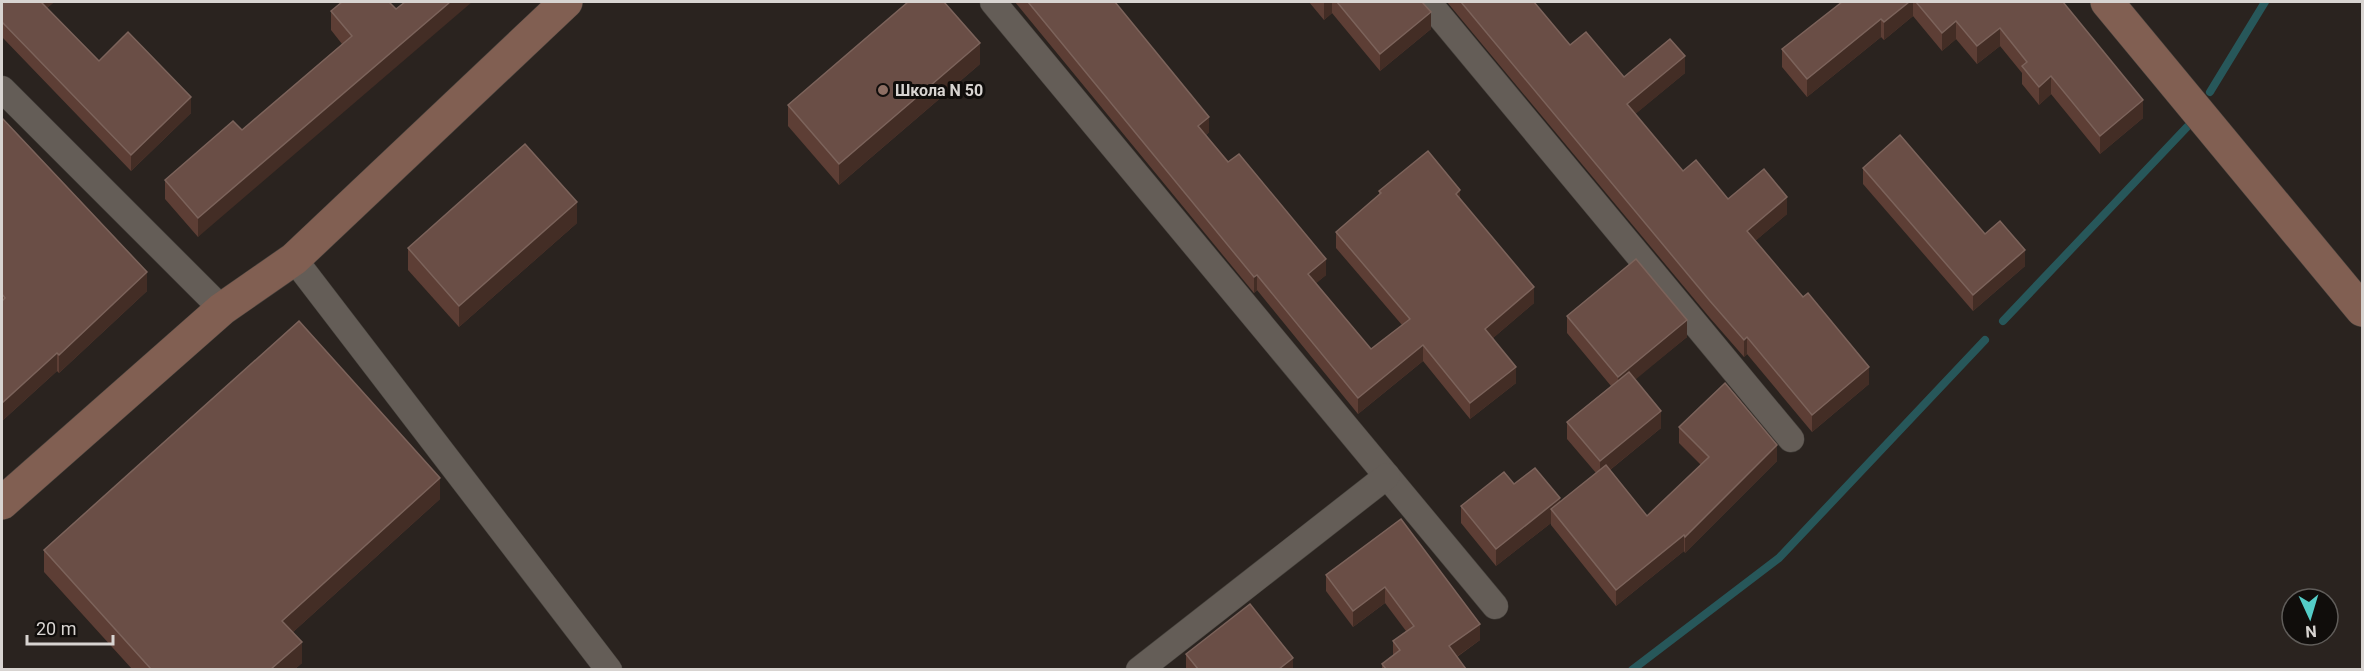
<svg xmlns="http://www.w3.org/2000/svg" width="2364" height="671" font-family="Roboto,sans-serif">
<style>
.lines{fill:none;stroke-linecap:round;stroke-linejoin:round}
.stream{stroke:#27575a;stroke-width:8}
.street-casing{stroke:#45413c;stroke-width:27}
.secondary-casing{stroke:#45413c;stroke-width:34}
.street{stroke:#645d57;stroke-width:26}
.secondary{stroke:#815f52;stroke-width:33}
.wall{fill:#5d3e35}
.shaded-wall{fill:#432d25}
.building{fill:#6a4e46;stroke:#7c635b;stroke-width:1.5}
.education-dot{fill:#8d6e63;stroke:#100d0b;stroke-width:2}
.labels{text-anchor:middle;stroke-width:6;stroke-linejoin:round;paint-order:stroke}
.poi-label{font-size:16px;font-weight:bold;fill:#d8d4d1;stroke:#100d0b;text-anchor:start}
</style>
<rect width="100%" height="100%" fill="#2a231f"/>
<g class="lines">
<!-- stream -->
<g class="stream">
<path d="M2210 92 2265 2"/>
<path d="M2003 321 2187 127"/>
<path d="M1632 670 1779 558 1985 340"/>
</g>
<defs>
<g id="street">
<path d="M993 2 1495 606"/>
<path d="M1428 2 1791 439"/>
<path d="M2 89 222 309"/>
<path d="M294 259 609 670"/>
<path d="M1139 670 1387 476"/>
</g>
<g id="secondary">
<path d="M2107 2 2362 310"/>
<path d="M2 503 222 309 294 259 566 2"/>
</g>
</defs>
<!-- street casing -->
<use href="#street" class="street-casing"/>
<!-- secondary casing -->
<use href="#secondary" class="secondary-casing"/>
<!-- street -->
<use href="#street" class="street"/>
<!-- secondary -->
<use href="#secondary" class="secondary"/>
</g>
<!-- wall -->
<g class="wall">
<path d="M2 2H54L47 8 99 61 191 113 131 171 2 37Z"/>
<path d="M389 2 198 237 165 199V180L242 130 342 44 331 30V11Z"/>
<path d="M1015 2H1115L1209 132 1206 135 1326 275 1316 283 1371 349 1402 325 1336 248V232L1379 195V191L1460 200 1534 303 1493 338 1516 383 1470 419 1423 361 1358 414 1257 290 1254 293Z"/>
<path d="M1309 2H1422L1431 29 1380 71 1332 13 1324 20Z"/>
<path d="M1447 2H1534L1570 45 1624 77 1685 73 1635 114 1683 171 1728 199 1787 214 1755 241 1869 384 1812 432 1747 354 1744 357 1710 318Z"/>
<path d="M1842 2H2063L2143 118 2100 154 2051 94 2039 105 2022 84V73L2000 46 1977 64 1956 39 1942 51 1913 16 1884 40 1881 37 1807 97 1782 67V49Z"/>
<path d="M980 64 839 185 788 126V105Z"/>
<path d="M2 118 147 291 59 373 57 371 2 421Z"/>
<path d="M1863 168 1985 234 2025 266 1973 311 1863 184Z"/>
<path d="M577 223 459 327 408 270V248Z"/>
<path d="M1567 316 1687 337 1635 379 1661 428 1610 470 1647 516 1701 465 1679 443V427L1777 461 1685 553 1684 551 1616 606 1551 525V523L1496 566 1461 523V506L1514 484 1560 502 1596 473 1567 439V422L1611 386 1567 333Z"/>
<path d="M440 499 293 632 302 663 295 669H132L44 572V550Z"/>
<path d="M1401 519 1480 640 1457 657 1466 669H1382V664L1393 655V641L1406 631 1385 603 1353 627 1326 591V575Z"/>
<path d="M1186 654 1293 669H1186Z"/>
</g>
<!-- shaded-wall -->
<g class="shaded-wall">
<path d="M39 2H54L39 15Z"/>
<path d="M450 2H472L198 237V218Z"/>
<path d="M1324 2H1332V13L1324 20Z"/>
<path d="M1909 2H1913V16L1884 40V22Z"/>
<path d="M1431 12V29L1380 71V54Z"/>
<path d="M1881 19V37L1807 97V79Z"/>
<path d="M1956 21V39L1942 51V33Z"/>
<path d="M2000 28V46L1977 64V46Z"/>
<path d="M980 43V64L839 185V164Z"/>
<path d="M1685 56V73L1627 121V104Z"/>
<path d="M2051 76V94L2039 105V87Z"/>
<path d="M191 97V113L131 171V155Z"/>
<path d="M2143 100V118L2100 154V136Z"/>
<path d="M1209 117V132L1198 142V126Z"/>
<path d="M1460 190V206L1456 194Z"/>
<path d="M1787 197V214L1747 248V231Z"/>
<path d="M577 202V223L459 327V306Z"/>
<path d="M2025 250V266L1973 311V295Z"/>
<path d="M1326 259V275L1308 290V274Z"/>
<path d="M147 272V291L59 373V355Z"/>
<path d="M1257 275V290L1254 293V277Z"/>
<path d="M1534 287V303L1485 345V329Z"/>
<path d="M1687 320V337L1618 394V377Z"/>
<path d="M1747 337V354L1744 357V340Z"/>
<path d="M1423 345V361L1358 414V398Z"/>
<path d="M57 353V371L2 421V403Z"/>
<path d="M1516 367V383L1470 419V403Z"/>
<path d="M1869 367V384L1812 432V415Z"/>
<path d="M1661 411V428L1600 478V461Z"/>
<path d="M1777 445V461L1685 553V537Z"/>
<path d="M440 478V499L282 642V621Z"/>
<path d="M1560 498V516L1551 509V523L1496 566V549Z"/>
<path d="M1684 535V551L1616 606V590Z"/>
<path d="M1385 587V603L1353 627V611Z"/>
<path d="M1480 624V640L1449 662V646Z"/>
<path d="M302 642V663L295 669H271Z"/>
<path d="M1293 658V669H1279Z"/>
</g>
<!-- building -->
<g class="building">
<path d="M2 2H41L99 61 128 32 191 97 131 155 2 22Z"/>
<path d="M342 2H389L396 9 405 2H450L198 218 165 180 233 121 242 130 352 36 331 11Z"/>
<path d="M908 2H944L980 43 839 164 788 105Z"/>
<path d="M1028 2H1115L1209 117 1198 126 1228 162 1239 154 1326 259 1308 274 1371 349 1410 319 1336 232 1381 193 1379 191 1428 151 1460 190 1456 194 1534 287 1485 329 1516 367 1470 403 1423 345 1358 398 1257 275 1254 277Z"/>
<path d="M1337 2H1422L1431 12 1380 54Z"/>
<path d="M1461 2H1534L1570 45 1586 32 1624 77 1670 39 1685 56 1627 104 1683 171 1696 160 1728 199 1764 169 1787 197 1747 231 1803 297 1808 293 1869 367 1812 415 1747 337 1744 340 1710 301Z"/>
<path d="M1842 2H1909L1884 22 1881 19 1807 79 1782 49Z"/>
<path d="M1916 2H2063L2143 100 2100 136 2051 76 2039 87 2022 66 2027 62 2000 28 1977 46 1956 21 1942 33Z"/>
<path d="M2 118 147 272 59 355 57 353 2 403V301L5 298 2 294Z"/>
<path d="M1900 135 1985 234 2000 221 2025 250 1973 295 1863 168Z"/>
<path d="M525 144 577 202 459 306 408 248Z"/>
<path d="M1636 259 1687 320 1618 377 1567 316Z"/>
<path d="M299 321 440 478 282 621 302 642 271 669H151L44 550Z"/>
<path d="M1629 372 1661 411 1600 461 1567 422Z"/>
<path d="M1725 383 1777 445 1685 537 1684 535 1616 590 1551 509 1606 465 1647 516 1709 457 1679 427Z"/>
<path d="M1535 468 1560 498 1496 549 1461 506 1504 472 1514 484Z"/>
<path d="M1401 519 1480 624 1449 646 1466 669H1386L1382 664 1400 650 1393 641 1414 626 1385 587 1353 611 1326 575Z"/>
<path d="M1250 604 1293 658 1279 669H1198L1186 654Z"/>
</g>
<!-- markers -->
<circle class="education-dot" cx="883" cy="90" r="6"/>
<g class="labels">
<!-- poi labels -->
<g class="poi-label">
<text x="895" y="96">Школа N 50</text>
</g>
</g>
<!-- border -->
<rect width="2364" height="671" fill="none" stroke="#d8d4d1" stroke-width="6"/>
<!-- north arrow -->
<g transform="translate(2310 617) rotate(176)"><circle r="28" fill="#100d0b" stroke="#605d5a" stroke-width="1.5"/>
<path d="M0-4.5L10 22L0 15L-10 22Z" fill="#54cdc8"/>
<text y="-9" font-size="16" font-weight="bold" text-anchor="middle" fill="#d8d4d1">N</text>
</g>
<!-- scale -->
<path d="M27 635v9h86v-9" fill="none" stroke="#d8d4d1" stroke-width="3"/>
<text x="36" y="635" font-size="18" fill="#d8d4d1" stroke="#100d0b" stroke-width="4.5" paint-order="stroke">20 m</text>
</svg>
